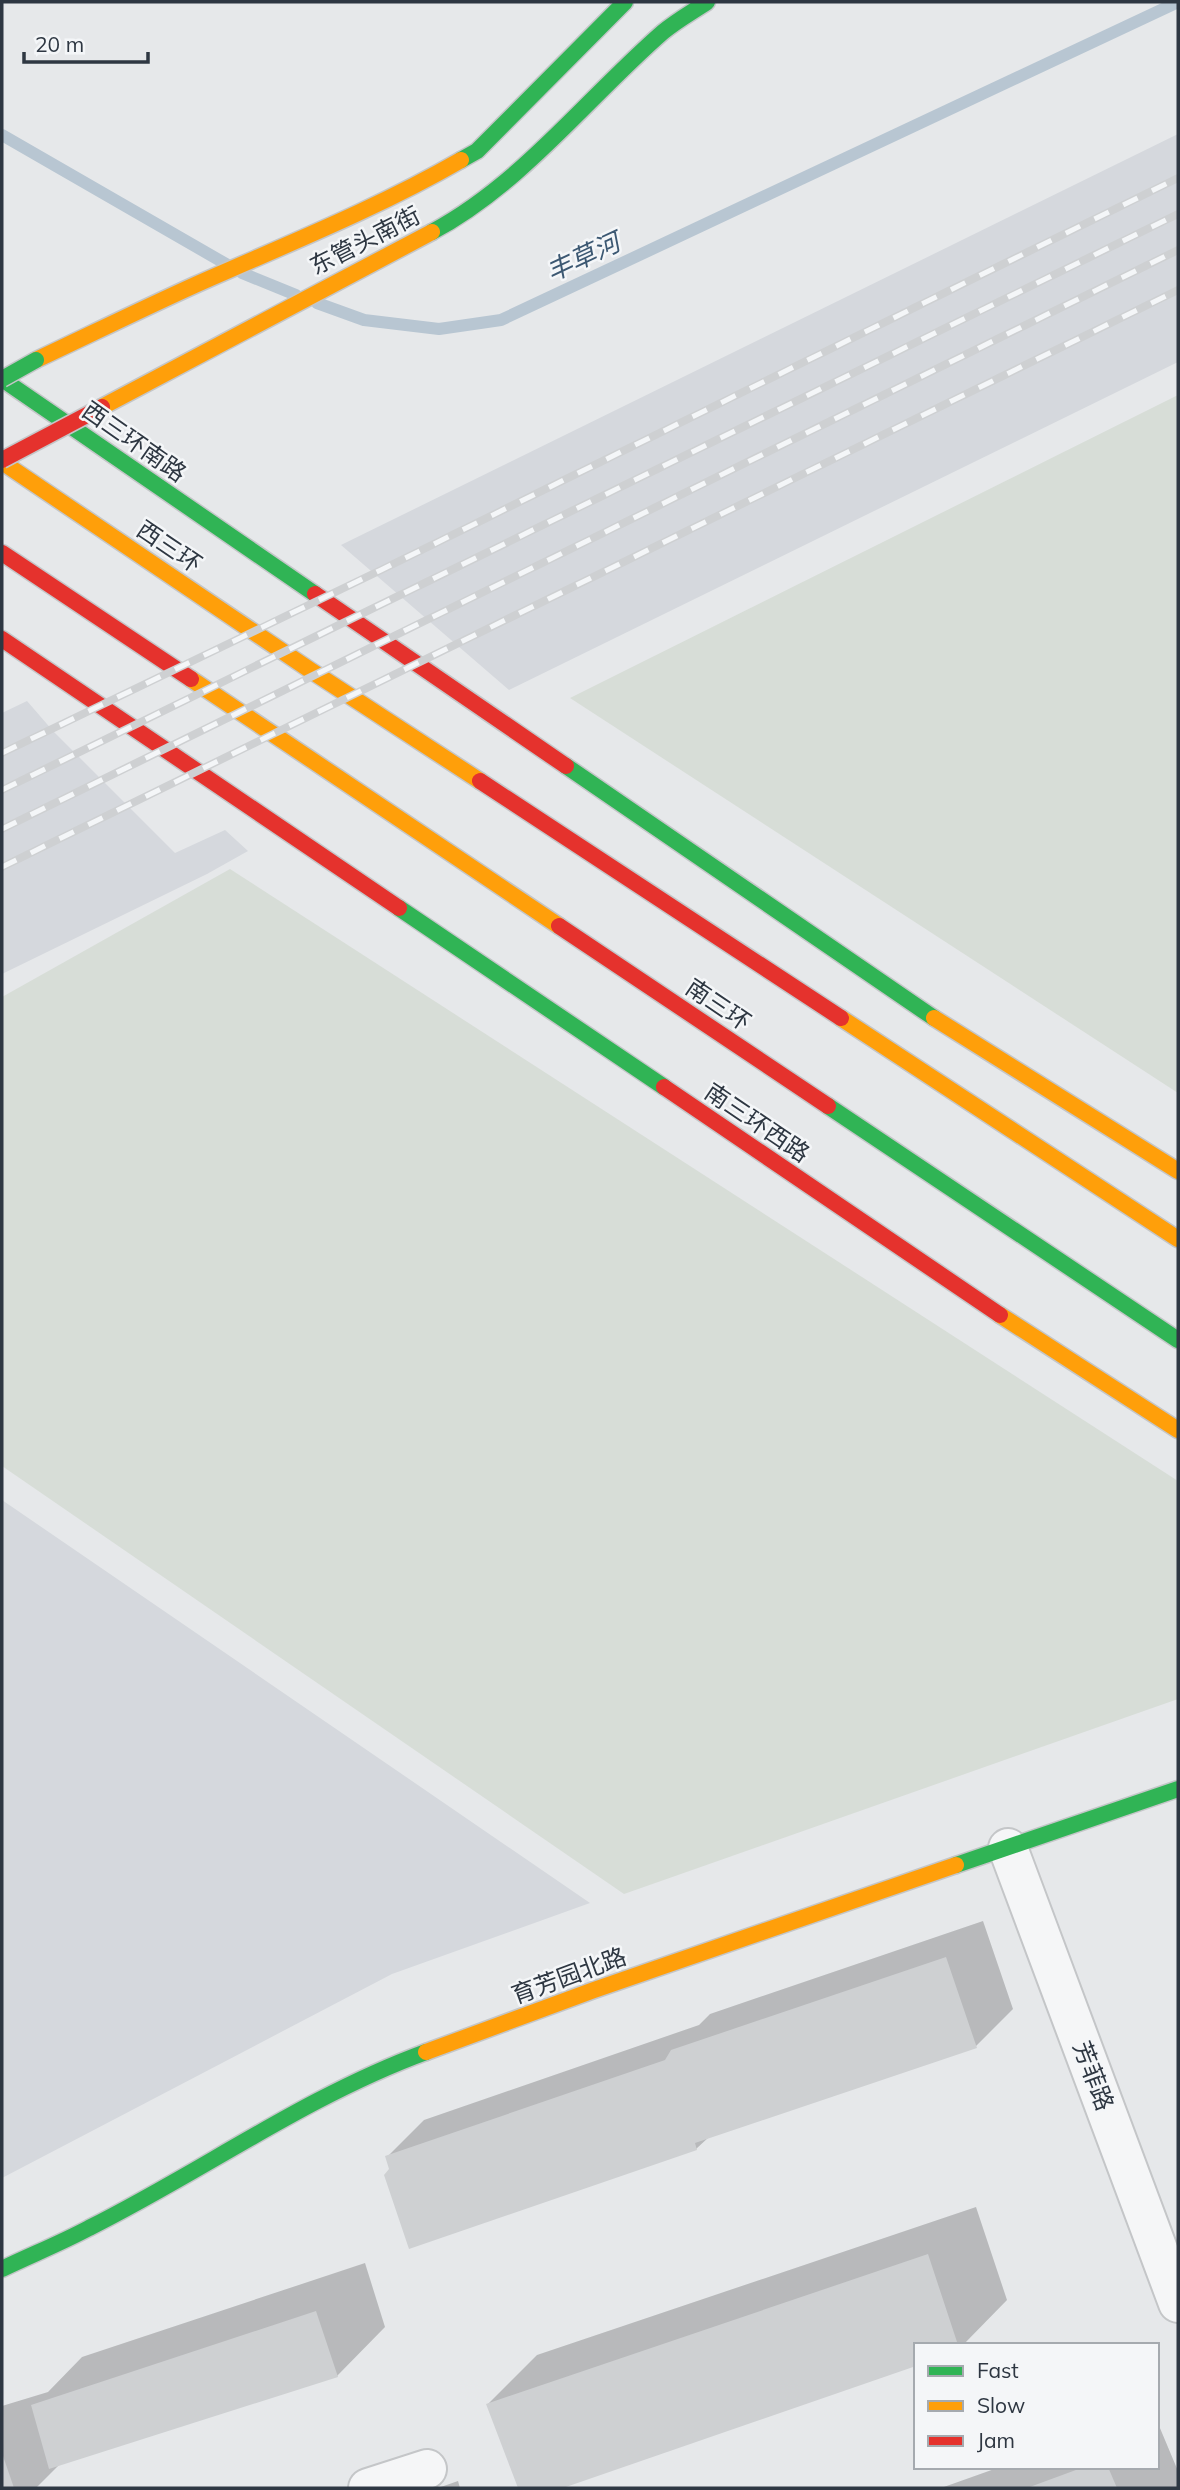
<svg xmlns="http://www.w3.org/2000/svg" width="1180" height="2490" font-family="Mulish,'Noto Sans SC',sans-serif">
<style>
.built{fill:#d5d8dd}
.green{fill:#d7ddd7}
.shadow{fill:#0003}
.lines{fill:none;stroke-linecap:round;stroke-linejoin:round}
.stream{stroke:#b8c6d2;stroke-width:12}
.building{fill:#ced0d2}
.street-casing{stroke:#c4c6c8;stroke-width:42}
.fast-casing{stroke:#c4c6c8;stroke-width:19}
.slow-casing{stroke:#c4c6c8;stroke-width:19}
.jam-casing{stroke:#c4c6c8;stroke-width:19}
.street{stroke:#f5f6f7;stroke-width:38}
.fast{stroke:#30b455;stroke-width:16}
.slow{stroke:#ff9f0a;stroke-width:16}
.jam{stroke:#e5322d;stroke-width:16}
.rail-casing{stroke:#ced0d2;stroke-width:8}
.rail{stroke:#f4f6f8;stroke-width:5;stroke-dasharray:16;stroke-linecap:butt}
.fast-bridge-casing{stroke:#c4c6c8;stroke-width:19;stroke-linecap:butt}
.jam-bridge-casing{stroke:#c4c6c8;stroke-width:19;stroke-linecap:butt}
.fast-bridge{stroke:#30b455;stroke-width:16}
.jam-bridge{stroke:#e5322d;stroke-width:16}
.labels{text-anchor:middle;stroke-width:5;stroke-linejoin:round;paint-order:stroke}
.street-label{font-size:24px;fill:#2e3742;stroke:#f4f6f8}
.water-label{font-size:26px;font-style:italic;fill:#3c5872;stroke:#f4f6f8}
</style>
<rect width="100%" height="100%" fill="#e6e8ea"/>
<!-- built -->
<g class="built">
<path d="M1178 134V362L509 690 341 545Z"/>
<path d="M27 701 53 731 175 853 225 830 248 851 207 874 2 974V713Z"/>
<path d="M2 1500 590 1903 392 1974 2 2178Z"/>
</g>
<!-- green -->
<g class="green">
<path d="M1178 395V1093L570 698Z"/>
<path d="M230 869 1178 1481V1699L624 1894 2 1466V997Z"/>
</g>
<!-- shadow -->
<g class="shadow">
<path d="M983 1921 1013 2009 976 2046 709 2137 696 2149 391 2170 387 2157 424 2120 699 2025 710 2014Z"/>
<path d="M976 2207 1007 2300 963 2345H916V2364L558 2488H520L488 2404 537 2355Z"/>
<path d="M365 2263 385 2327 337 2376 60 2464 36 2488H2V2406L48 2392 82 2357Z"/>
<path d="M1157 2421 1178 2471V2488H941L1000 2467H1157Z"/>
<path d="M458 2481 460 2488H438Z"/>
</g>
<g class="lines">
<!-- stream -->
<g class="stream">
<path d="M2 135 226 264"/>
<path d="M242 273 296 295"/>
<path d="M317 303 364 320 439 329 501 320 1178 2"/>
</g>
</g>
<!-- building -->
<g class="building">
<path d="M946 1957 977 2048 695 2143 697 2150 409 2249 384 2175 389 2169 385 2156 665 2060 671 2050Z"/>
<path d="M928 2254 958 2345H916V2366L563 2488H518L486 2404Z"/>
<path d="M316 2311 338 2377 49 2469 31 2405Z"/>
<path d="M2 2453 14 2488H2Z"/>
<path d="M1084 2467H1108L1117 2488H1027Z"/>
</g>
<g class="lines">
<defs>
<g id="street">
<path d="M1008 1848 1178 2303"/>
<path d="M368 2488 427 2469"/>
</g>
<g id="fast">
<path d="M461 160 477 151 625 2"/>
<path d="M432 232C523 183 586 99 663 32 676 21 692 12 707 2"/>
<path d="M2 379 315 594"/>
<path d="M566 766 934 1018"/>
<path d="M399 908 664 1087"/>
<path d="M828 1106 1178 1340"/>
<path d="M956 1865 1178 1789"/>
<path d="M2 2269C31 2255 61 2243 89 2228 203 2171 306 2096 426 2052"/>
</g>
<g id="slow">
<path d="M36 360C89 335 142 309 195 285 285 245 376 209 461 160"/>
<path d="M102 407 432 232"/>
<path d="M2 462 310 670 480 781"/>
<path d="M191 679 559 926"/>
<path d="M841 1018 1178 1239"/>
<path d="M934 1018 1178 1171"/>
<path d="M1000 1315 1178 1430"/>
<path d="M426 2052 594 1990 956 1865"/>
</g>
<g id="jam">
<path d="M2 553 191 679"/>
<path d="M315 594 566 766"/>
<path d="M2 639 399 908"/>
<path d="M480 781 841 1018"/>
<path d="M559 926 828 1106"/>
<path d="M664 1087 1000 1315"/>
</g>
</defs>
<!-- street casing -->
<use href="#street" class="street-casing"/>
<!-- fast casing -->
<use href="#fast" class="fast-casing"/>
<!-- slow casing -->
<use href="#slow" class="slow-casing"/>
<!-- jam casing -->
<use href="#jam" class="jam-casing"/>
<!-- street -->
<use href="#street" class="street"/>
<!-- fast -->
<use href="#fast" class="fast"/>
<!-- slow -->
<use href="#slow" class="slow"/>
<!-- jam -->
<use href="#jam" class="jam"/>
<defs>
<g id="rail">
<path d="M2 753 381 570 1178 178"/>
<path d="M2 790 1178 214"/>
<path d="M2 829 1178 250"/>
<path d="M2 867 1178 290"/>
</g>
</defs>
<!-- rail casing -->
<use href="#rail" class="rail-casing"/>
<!-- rail -->
<use href="#rail" class="rail"/>
<defs>
<path id="fast-bridge" d="M2 379 36 360"/>
<path id="jam-bridge" d="M2 460 102 407"/>
</defs>
<!-- fast-bridge casing -->
<use href="#fast-bridge" class="fast-bridge-casing"/>
<!-- jam-bridge casing -->
<use href="#jam-bridge" class="jam-bridge-casing"/>
<!-- fast-bridge -->
<use href="#fast-bridge" class="fast-bridge"/>
<!-- jam-bridge -->
<use href="#jam-bridge" class="jam-bridge"/>
</g>
<g class="labels">
<!-- street labels -->
<g class="street-label">
<text transform="translate(365 241) rotate(-27)" y="8">东管头南街</text>
<text transform="translate(134 442) rotate(35)" y="8">西三环南路</text>
<text transform="translate(169 547) rotate(34)" y="8">西三环</text>
<text transform="translate(718 1005) rotate(34)" y="8">南三环</text>
<text transform="translate(757 1123) rotate(34)" y="8">南三环西路</text>
<text transform="translate(569 1976) rotate(-20)" y="8">育芳园北路</text>
<text transform="translate(1093 2076) rotate(69)" y="8">芳菲路</text>
</g>
<!-- water labels -->
<g class="water-label">
<text transform="translate(583 257) rotate(-25)" y="9">丰草河</text>
</g>
</g>
<!-- border -->
<rect width="1180" height="2490" fill="none" stroke="#2e3742" stroke-width="7"/>
<!-- legend -->
<rect x="914" y="2343" width="245" height="126" fill="#f4f6f8" stroke="#a5aaaf" stroke-width="2"/>
<rect x="928" y="2366" width="35" height="10" fill="#30b455" stroke="#a5aaaf" stroke-width="2"/>
<text x="977" y="2378" font-size="21" fill="#2e3742">Fast</text>
<rect x="928" y="2401" width="35" height="10" fill="#ff9f0a" stroke="#a5aaaf" stroke-width="2"/>
<text x="977" y="2413" font-size="21" fill="#2e3742">Slow</text>
<rect x="928" y="2436" width="35" height="10" fill="#e5322d" stroke="#a5aaaf" stroke-width="2"/>
<text x="977" y="2448" font-size="21" fill="#2e3742">Jam</text>
<!-- scale -->
<path d="M24 52v10h124v-10" fill="none" stroke="#2e3742" stroke-width="3.5"/>
<text x="35" y="52" font-size="21" fill="#2e3742" stroke="#f4f6f8" stroke-width="5" paint-order="stroke">20 m</text>
</svg>
